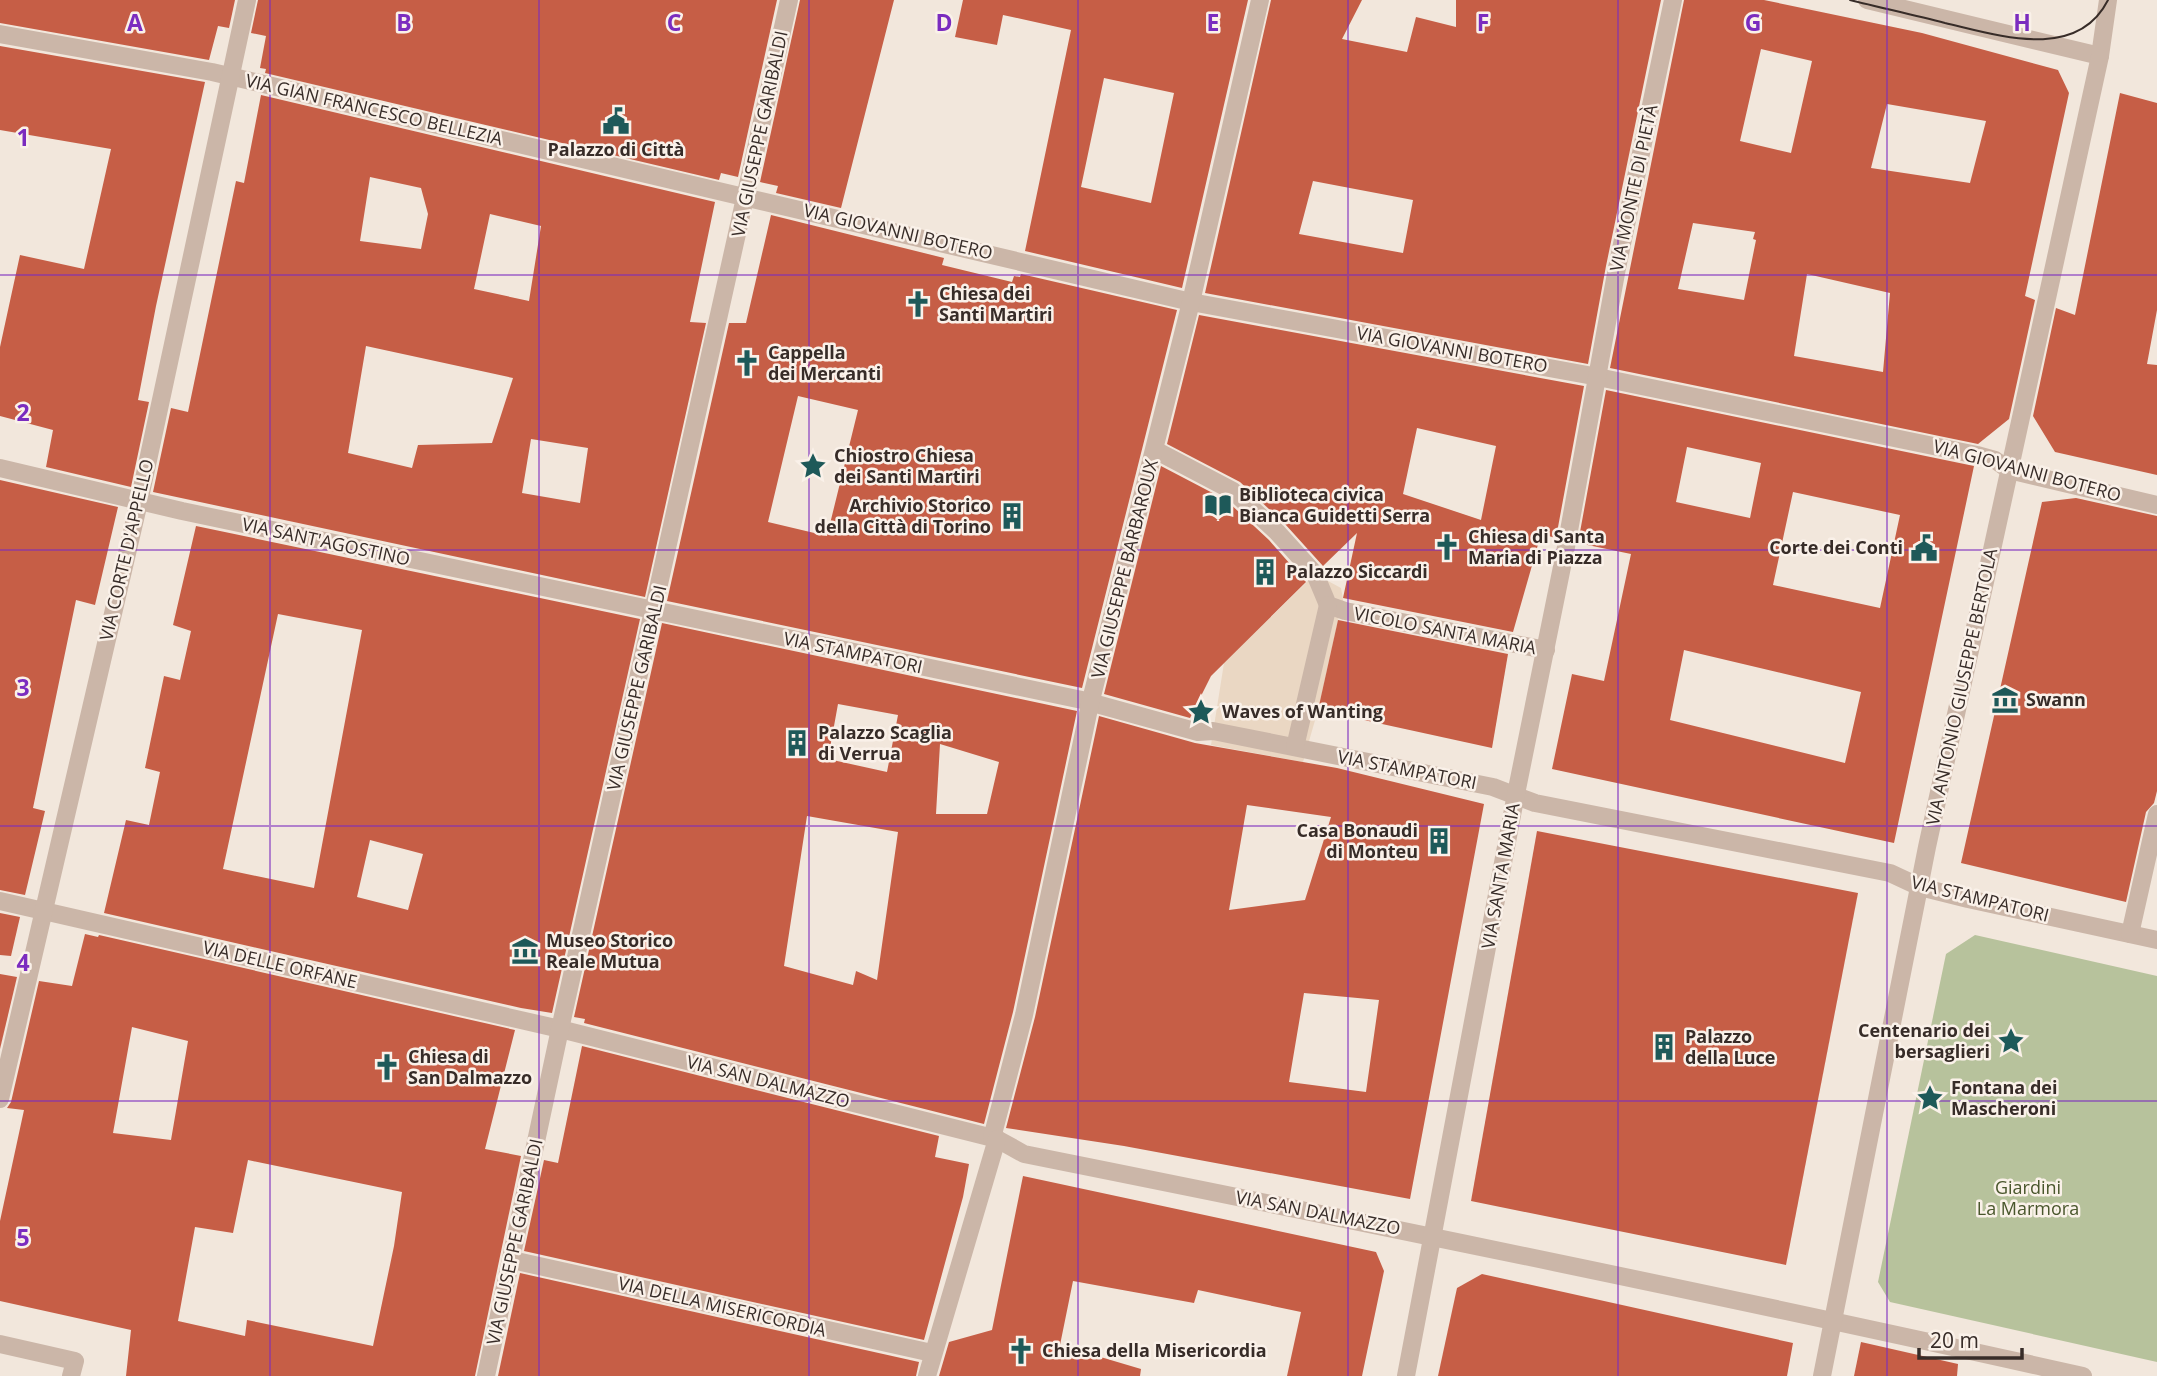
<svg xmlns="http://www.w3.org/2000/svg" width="2157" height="1376" font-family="'Open Sans',sans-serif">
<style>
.green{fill:#b7c29c}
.plaza{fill:#ead7c3}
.building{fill:#c65e46;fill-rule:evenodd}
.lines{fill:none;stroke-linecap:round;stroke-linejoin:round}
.minor{stroke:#cbb6a8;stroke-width:18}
.tram{stroke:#372c28;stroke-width:2}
.grid{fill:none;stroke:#7b2cbf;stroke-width:2;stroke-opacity:0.55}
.labels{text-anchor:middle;stroke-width:5;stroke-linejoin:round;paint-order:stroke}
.street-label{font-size:18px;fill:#372c28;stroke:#faf1e9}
.poi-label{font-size:18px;font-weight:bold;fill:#372c28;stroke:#faf1e9;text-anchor:start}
.park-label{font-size:18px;fill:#49562c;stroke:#faf1e9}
.grid-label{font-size:23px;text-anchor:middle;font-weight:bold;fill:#7b2cbf;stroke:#faf1e9;stroke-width:5;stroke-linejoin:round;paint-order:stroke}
</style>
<rect width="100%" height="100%" fill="#f2e7dc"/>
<!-- green -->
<path class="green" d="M1975 935 2157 976V1362L1890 1302 1878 1282 1946 954Z"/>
<!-- plaza -->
<path class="plaza" d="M1315 574 1341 588 1345 611 1339 616 1318 710 1303 762 1211 745 1224 663Z"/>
<!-- building -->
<g class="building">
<path d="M0 0H235L229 28 218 26 209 60 0 23Z"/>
<path d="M258 0H777L738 177 721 173 719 180 265 73 266 69 260 68 266 36 251 33Z"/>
<path d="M800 0H894L841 208 776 193 778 186 760 182Z"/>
<path d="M963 0H1248L1182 288 1025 251 1071 30 1003 15 997 45 955 37ZM1104 78 1174 93 1151 203 1081 187Z"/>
<path d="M1271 0H1362L1342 39 1407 52 1416 17 1456 27V0H1661L1606 266 1588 364 1205 293ZM1313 181 1413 200 1403 253 1299 234Z"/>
<path d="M1684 0H1764L1922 33 2058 70 2069 93 2025 296 2035 300 2009 419 1978 444 1610 368ZM1761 49 1812 61 1791 153 1740 141ZM1887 104 1986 121 1970 183 1871 168ZM1693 223 1755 232 1753 239 1756 240 1744 300 1678 289ZM1807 274 1890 293 1883 372 1794 356Z"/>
<path d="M0 46 205 82 156 306 138 400 149 402 131 487 46 467 53 430 0 416V347L20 255 84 269 111 149 0 130Z"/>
<path d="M2120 93 2157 103V310L2147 364 2157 365V475L2055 452 2033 416 2056 308 2075 315Z"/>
<path d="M261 95 715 202 690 322 706 323 645 597 153 492 171 408 188 412 236 181 244 183ZM370 177 421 188 428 214 421 249 360 241ZM490 214 541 226 529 301 474 289ZM366 346 513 378 492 443 418 445 412 468 348 453ZM531 439 588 448 580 503 522 493Z"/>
<path d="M771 215 944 258 942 265 1012 282 1014 276 1020 277 1021 274 1177 310 1082 688 667 601 729 323H746ZM798 396 858 410 827 536 768 522Z"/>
<path d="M1199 315 1584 386 1556 538 1541 534 1513 632 1343 598 1357 533 1323 566 1285 524 1240 482 1167 444ZM1417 428 1496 446 1481 520 1403 494Z"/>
<path d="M1606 390 1974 466 1894 843 1552 769 1572 674 1604 681 1631 554 1578 543ZM1687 447 1761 463 1750 518 1676 502ZM1793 492 1900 515 1880 608 1773 585ZM1684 650 1861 692 1845 763 1670 720Z"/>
<path d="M1161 466 1226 500 1269 540 1306 582 1211 676 1190 718 1104 694Z"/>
<path d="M0 480 118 507 95 605 76 600 33 808 45 811 25 895 0 890Z"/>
<path d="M2076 498 2157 516V791L2154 803 2146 812 2126 902 1961 863 2042 502Z"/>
<path d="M196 526 640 619 552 1013 521 1008 104 913 126 820 149 825 160 772 145 768 164 676 180 680 191 631 173 625ZM278 614 362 630 314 888 223 869ZM370 840 423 854 408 910 357 897Z"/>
<path d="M1338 620 1508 654 1492 748 1318 710Z"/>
<path d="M662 623 1077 711 1013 1012 984 1124 584 1023 585 1019 574 1017ZM838 704 898 715 887 772 828 759ZM940 744 999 762 987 814H936ZM807 816 898 832 877 980 856 971 853 985 784 966Z"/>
<path d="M1099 716 1195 743 1337 768 1484 804 1410 1199 1124 1146 1006 1128 1035 1017ZM1247 805 1331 817 1305 900 1229 910ZM1304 993 1379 1000 1366 1092 1289 1082Z"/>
<path d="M1537 831 1858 893 1786 1265 1471 1201Z"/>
<path d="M0 913 20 917 11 956 0 955Z"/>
<path d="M85 934 98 937 99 935 515 1030 485 1149 521 1156 475 1376H126L131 1330 0 1301V1221L24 1110 7 1108 11 1102 39 981 72 986ZM132 1027 188 1041 171 1140 113 1133ZM248 1160 402 1192 394 1246 373 1346 247 1320 245 1336 178 1321 195 1227 233 1233Z"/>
<path d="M0 974 17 977 0 1049Z"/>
<path d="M582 1046 939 1136 935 1157 969 1164 963 1197 924 1340 524 1251 544 1160 558 1163Z"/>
<path d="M1023 1176 1376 1252 1384 1271 1362 1376H1287L1301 1312 1198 1290 1194 1303 1073 1281 1060 1345 1141 1369 1140 1376H939L949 1342 992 1330Z"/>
<path d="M520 1273 919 1362 916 1376H498Z"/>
<path d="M1482 1274 1793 1343 1787 1376H1438L1457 1288Z"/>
<path d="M1861 1342 1958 1364 1957 1376H1854Z"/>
</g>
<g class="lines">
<!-- minor -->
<g class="minor">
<path d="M1867 0 2100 56"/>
<path d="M0 34 212 72 1191 302 1593 376 1977 455 1995 460 2009 470 2157 505"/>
<path d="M1155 450 1233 491 1277 532 1315 574 1328 605 1345 611 1546 650"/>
<path d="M0 468 182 511 1082 700 1198 732 1213 731 1493 787 1535 803 1890 873 1920 887 1968 899 2157 940"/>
<path d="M1295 747 1328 605"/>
<path d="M0 901 560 1029 997 1139 1024 1154C1378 1225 1731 1297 2083 1376"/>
<path d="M2130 934 2157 814"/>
<path d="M0 1099 139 502 247 0"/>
<path d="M992 1138 1024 1015 1090 704 1191 302 1260 0"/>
<path d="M512 1260 932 1353"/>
<path d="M0 1344 75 1361 71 1376"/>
<path d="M486 1376 560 1029 789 0"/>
<path d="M927 1376 997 1139"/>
<path d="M1406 1376 1516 794 1566 547 1617 268 1673 0"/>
<path d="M1822 1376 1927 847 2100 56 2108 0"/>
</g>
<!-- tram -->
<path class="tram" d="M1850 0C1882 8 1914 15 1945 23 1997 35 2077 62 2108 0"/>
</g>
<!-- grid -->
<path class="grid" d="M270 0V1376M539 0V1376M809 0V1376M1078 0V1376M1348 0V1376M1618 0V1376M1887 0V1376M0 275H2157M0 550H2157M0 826H2157M0 1101H2157"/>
<!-- icons -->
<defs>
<symbol id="civic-bare" viewBox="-9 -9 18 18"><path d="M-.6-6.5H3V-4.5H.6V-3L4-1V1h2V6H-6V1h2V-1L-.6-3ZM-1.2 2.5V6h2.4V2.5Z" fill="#1e5959" stroke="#faf1e9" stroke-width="2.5" paint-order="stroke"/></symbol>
<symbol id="church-bare" viewBox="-9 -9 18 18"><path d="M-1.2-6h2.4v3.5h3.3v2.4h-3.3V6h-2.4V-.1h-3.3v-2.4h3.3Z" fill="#1e5959" stroke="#faf1e9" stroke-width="2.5" paint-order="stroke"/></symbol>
<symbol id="sight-bare" viewBox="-9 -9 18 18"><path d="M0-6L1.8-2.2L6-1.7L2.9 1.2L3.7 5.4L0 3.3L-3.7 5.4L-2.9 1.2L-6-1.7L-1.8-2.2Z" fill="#1e5959" stroke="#faf1e9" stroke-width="2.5" paint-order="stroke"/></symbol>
<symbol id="library-bare" viewBox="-9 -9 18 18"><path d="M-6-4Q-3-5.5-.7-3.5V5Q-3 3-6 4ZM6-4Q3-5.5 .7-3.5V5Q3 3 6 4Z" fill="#1e5959" stroke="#faf1e9" stroke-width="2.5" paint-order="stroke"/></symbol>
<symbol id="building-bare" viewBox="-9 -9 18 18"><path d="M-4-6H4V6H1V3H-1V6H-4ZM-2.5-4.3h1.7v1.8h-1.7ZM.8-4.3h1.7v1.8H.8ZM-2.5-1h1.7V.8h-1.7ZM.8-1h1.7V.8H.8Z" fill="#1e5959" stroke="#faf1e9" stroke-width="2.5" paint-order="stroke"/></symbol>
<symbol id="museum-bare" viewBox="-9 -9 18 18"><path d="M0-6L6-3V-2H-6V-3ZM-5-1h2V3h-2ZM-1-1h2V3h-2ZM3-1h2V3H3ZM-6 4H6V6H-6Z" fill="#1e5959" stroke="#faf1e9" stroke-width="2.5" paint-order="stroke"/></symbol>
</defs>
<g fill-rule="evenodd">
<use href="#civic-bare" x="597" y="102" width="38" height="38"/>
<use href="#church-bare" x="899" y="285" width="38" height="38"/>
<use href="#church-bare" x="728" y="344" width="38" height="38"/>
<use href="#sight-bare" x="794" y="447" width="38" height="38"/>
<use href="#library-bare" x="1199" y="486" width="38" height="38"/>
<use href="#building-bare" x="993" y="497" width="38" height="38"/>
<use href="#church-bare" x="1428" y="528" width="38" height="38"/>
<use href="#civic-bare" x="1905" y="529" width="38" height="38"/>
<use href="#building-bare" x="1246" y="553" width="38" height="38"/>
<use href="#museum-bare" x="1986" y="681" width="38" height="38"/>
<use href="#sight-bare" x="1182" y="693" width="38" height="38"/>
<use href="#building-bare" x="778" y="724" width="38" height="38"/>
<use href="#building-bare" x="1420" y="822" width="38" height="38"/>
<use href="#museum-bare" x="506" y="932" width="38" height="38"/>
<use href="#sight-bare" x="1992" y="1022" width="38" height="38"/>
<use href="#building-bare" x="1645" y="1028" width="38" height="38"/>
<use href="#church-bare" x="368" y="1048" width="38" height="38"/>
<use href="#sight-bare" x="1911" y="1079" width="38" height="38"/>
<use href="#church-bare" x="1002" y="1332" width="38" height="38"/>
</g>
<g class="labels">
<!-- street labels -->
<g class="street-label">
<text transform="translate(374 110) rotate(13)" y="6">VIA GIAN FRANCESCO BELLEZIA</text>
<text transform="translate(760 134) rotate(-78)" y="6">VIA GIUSEPPE GARIBALDI</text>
<text transform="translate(1634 188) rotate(-78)" y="6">VIA MONTE DI PIETÀ</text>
<text transform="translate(898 232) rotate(13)" y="6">VIA GIOVANNI BOTERO</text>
<text transform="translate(1452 350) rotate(10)" y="6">VIA GIOVANNI BOTERO</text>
<text transform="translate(2027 471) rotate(15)" y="6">VIA GIOVANNI BOTERO</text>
<text transform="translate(326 542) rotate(12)" y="6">VIA SANT'AGOSTINO</text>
<text transform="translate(127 550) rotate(-77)" y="6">VIA CORTE D'APPELLO</text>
<text transform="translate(1125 569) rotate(-76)" y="6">VIA GIUSEPPE BARBAROUX</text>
<text transform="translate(1445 631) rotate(11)" y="6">VICOLO SANTA MARIA</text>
<text transform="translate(853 653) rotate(12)" y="6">VIA STAMPATORI</text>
<text transform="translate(1962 687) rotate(-78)" y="6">VIA ANTONIO GIUSEPPE BERTOLA</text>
<text transform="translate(637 688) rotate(-77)" y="6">VIA GIUSEPPE GARIBALDI</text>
<text transform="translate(1407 770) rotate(11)" y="6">VIA STAMPATORI</text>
<text transform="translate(1501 876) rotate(-80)" y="6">VIA SANTA MARIA</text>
<text transform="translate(1980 899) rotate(14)" y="6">VIA STAMPATORI</text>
<text transform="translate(280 965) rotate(13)" y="6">VIA DELLE ORFANE</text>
<text transform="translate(768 1082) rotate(14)" y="6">VIA SAN DALMAZZO</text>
<text transform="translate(1318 1213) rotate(11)" y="6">VIA SAN DALMAZZO</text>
<text transform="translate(515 1242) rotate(-78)" y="6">VIA GIUSEPPE GARIBALDI</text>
<text transform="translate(722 1307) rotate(13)" y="6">VIA DELLA MISERICORDIA</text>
</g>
<!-- poi labels -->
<g class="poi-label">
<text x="616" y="156" text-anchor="middle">Palazzo di Città</text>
<text x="939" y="300">Chiesa dei<tspan x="939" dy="21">Santi Martiri</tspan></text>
<text x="768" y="359">Cappella<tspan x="768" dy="21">dei Mercanti</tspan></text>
<text x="834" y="462">Chiostro Chiesa<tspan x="834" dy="21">dei Santi Martiri</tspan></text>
<text x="1239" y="501">Biblioteca civica<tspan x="1239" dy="21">Bianca Guidetti Serra</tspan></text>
<text x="991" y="512" text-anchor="end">Archivio Storico<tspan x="991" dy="21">della Città di Torino</tspan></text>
<text x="1468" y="543">Chiesa di Santa<tspan x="1468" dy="21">Maria di Piazza</tspan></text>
<text x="1903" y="554" text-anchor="end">Corte dei Conti</text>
<text x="1286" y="578">Palazzo Siccardi</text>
<text x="2026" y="706">Swann</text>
<text x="1222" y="718">Waves of Wanting</text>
<text x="818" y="739">Palazzo Scaglia<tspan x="818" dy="21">di Verrua</tspan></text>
<text x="1418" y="837" text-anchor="end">Casa Bonaudi<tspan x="1418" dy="21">di Monteu</tspan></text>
<text x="546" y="947">Museo Storico<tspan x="546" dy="21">Reale Mutua</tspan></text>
<text x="1990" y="1037" text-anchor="end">Centenario dei<tspan x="1990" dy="21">bersaglieri</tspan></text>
<text x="1685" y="1043">Palazzo<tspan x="1685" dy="21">della Luce</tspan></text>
<text x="408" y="1063">Chiesa di<tspan x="408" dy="21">San Dalmazzo</tspan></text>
<text x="1951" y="1094">Fontana dei<tspan x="1951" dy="21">Mascheroni</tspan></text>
<text x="1042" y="1357">Chiesa della Misericordia</text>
</g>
<!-- park labels -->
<g class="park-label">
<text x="2028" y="1194">Giardini<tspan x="2028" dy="21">La Marmora</tspan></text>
</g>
</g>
<g class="grid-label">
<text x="135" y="31">A</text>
<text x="404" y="31">B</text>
<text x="674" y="31">C</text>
<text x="944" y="31">D</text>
<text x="1213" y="31">E</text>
<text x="1483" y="31">F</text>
<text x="1753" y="31">G</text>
<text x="2022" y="31">H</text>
<text x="23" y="146">1</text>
<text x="23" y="421">2</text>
<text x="23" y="696">3</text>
<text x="23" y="971">4</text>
<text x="23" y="1246">5</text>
</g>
<!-- scale -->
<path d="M1919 1348v10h103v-10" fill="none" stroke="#372c28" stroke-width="3.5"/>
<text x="1930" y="1348" font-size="21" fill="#372c28" stroke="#faf1e9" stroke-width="5" paint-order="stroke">20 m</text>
</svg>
